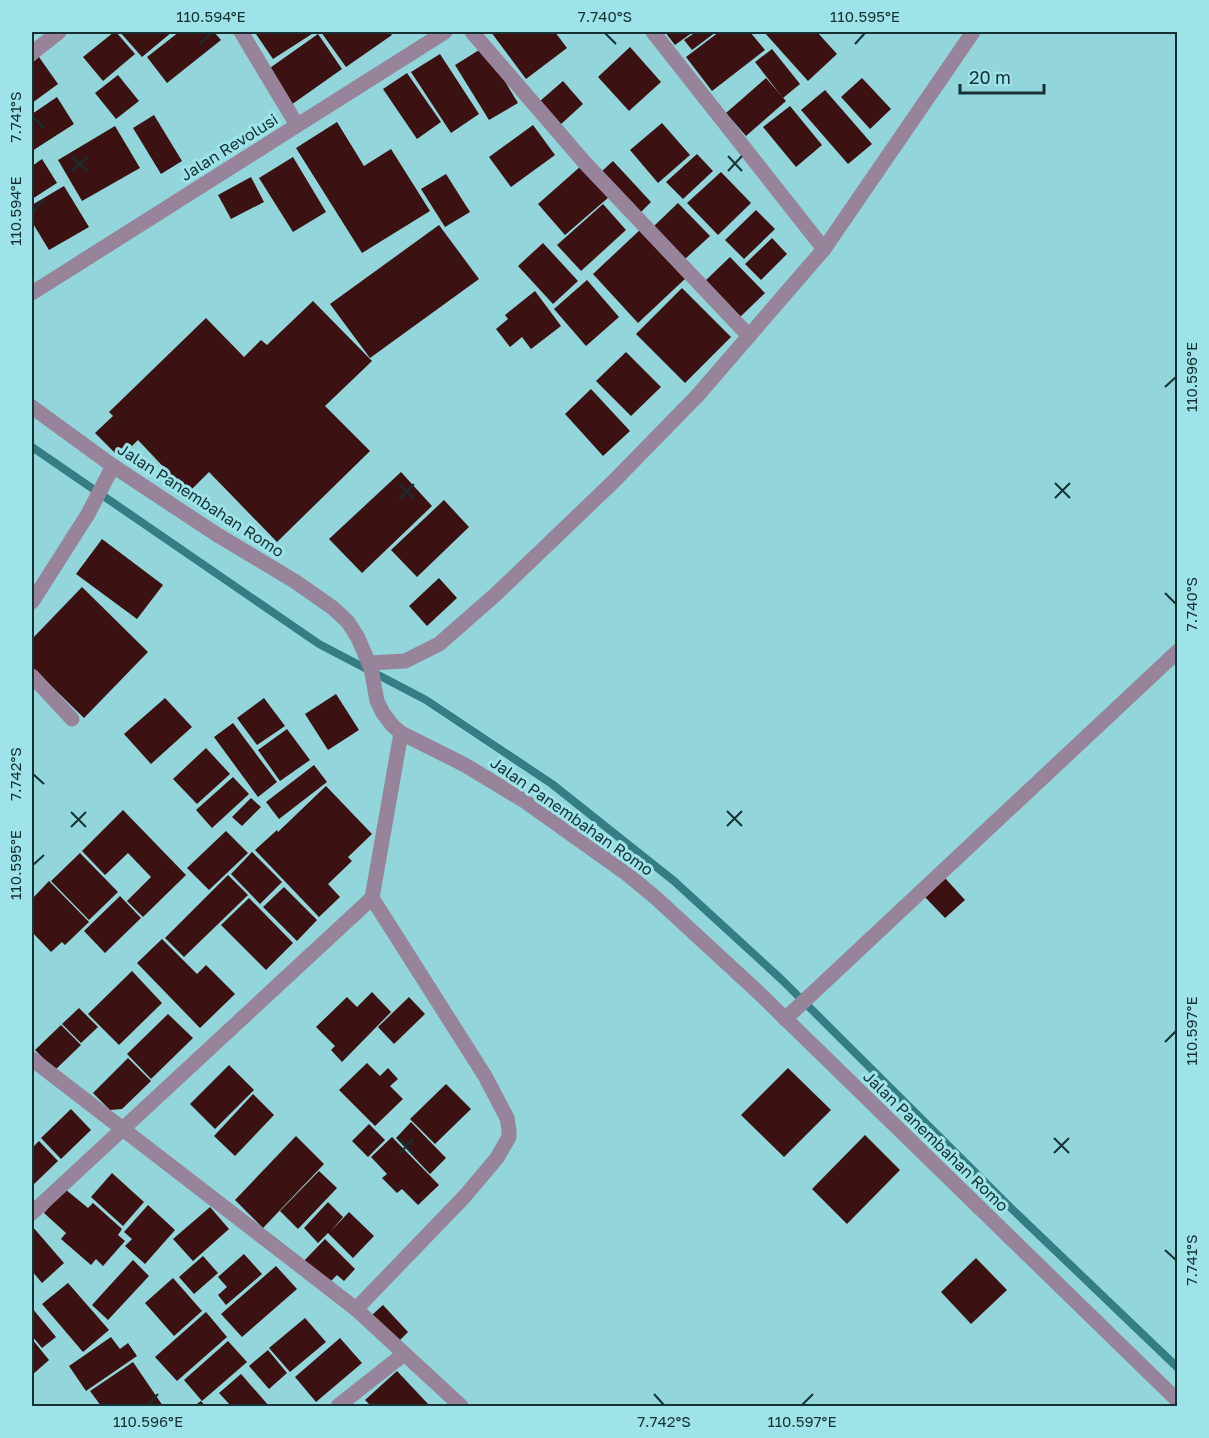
<svg xmlns="http://www.w3.org/2000/svg" width="1209" height="1438" font-family="'Golos Text',sans-serif">
<style>
.lines{fill:none;stroke-linecap:round;stroke-linejoin:round}
.stream{stroke:#347d84;stroke-width:8}
.building{fill:#3c1111}
.minor{stroke:#97849a;stroke-width:15}
.tertiary{stroke:#97849a;stroke-width:15}
.ticks{fill:none;stroke:#153133;stroke-width:2}
.labels{text-anchor:middle;stroke-width:6;stroke-linejoin:round;paint-order:stroke}
.street-label{font-size:16px;fill:#153133;stroke:#9ee3e9}
.neatline{fill:none;stroke:#153133;stroke-width:2}
.ticks-label{font-size:15px;text-anchor:middle;fill:#153133}
</style>
<rect width="100%" height="100%" fill="#92d6dc"/>
<g class="lines">
<!-- stream -->
<path class="stream" d="M32 447 319 644 426 700 552 784 674 881 781 979 1013 1210 1178 1368"/>
</g>
<!-- building -->
<g class="building">
<path d="M114 32H116L135 54 103 81 83 57Z"/>
<path d="M120 32H172L142 57Z"/>
<path d="M179 32H214L221 40 167 83 147 57Z"/>
<path d="M260 32H315L273 59 256 34Z"/>
<path d="M321 32H389L392 35 346 67Z"/>
<path d="M491 32H555L567 48 526 79Z"/>
<path d="M665 32H693L675 45Z"/>
<path d="M696 32H716L692 50 684 40Z"/>
<path d="M719 32H750L765 50 712 91 686 57Z"/>
<path d="M764 32H817L837 54 808 81Z"/>
<path d="M318 34 342 69 291 105 267 70Z"/>
<path d="M484 47 518 103 489 120 455 65Z"/>
<path d="M630 47 661 82 629 111 598 77Z"/>
<path d="M772 49 800 84 783 98 755 62Z"/>
<path d="M440 54 479 114 451 133 411 72Z"/>
<path d="M39 57 58 84 32 103V63Z"/>
<path d="M407 73 441 122 417 139 383 89Z"/>
<path d="M118 75 139 101 116 119 95 93Z"/>
<path d="M766 78 786 101 746 136 726 113Z"/>
<path d="M862 78 891 109 870 129 841 97Z"/>
<path d="M563 81 583 104 560 125 539 102Z"/>
<path d="M825 90 872 144 848 164 801 110Z"/>
<path d="M57 97 74 124 32 151V114Z"/>
<path d="M790 106 822 145 796 167 763 127Z"/>
<path d="M154 115 182 161 161 174 133 128Z"/>
<path d="M337 122 364 166 391 149 430 211 362 253 296 148Z"/>
<path d="M662 123 690 155 658 183 630 150Z"/>
<path d="M533 125 555 155 511 187 489 157Z"/>
<path d="M115 126 140 168 82 201 58 160Z"/>
<path d="M697 154 713 171 683 199 666 182Z"/>
<path d="M293 157 326 212 293 232 259 178Z"/>
<path d="M42 159 57 183 32 199V166Z"/>
<path d="M613 161 651 202 639 214 600 173Z"/>
<path d="M581 166 609 197 565 235 538 204Z"/>
<path d="M721 172 751 203 718 235 687 203Z"/>
<path d="M446 174 470 212 445 227 421 189Z"/>
<path d="M251 177 264 202 231 219 218 195Z"/>
<path d="M64 186 89 227 49 250 32 222V205Z"/>
<path d="M678 203 710 236 685 259 654 226Z"/>
<path d="M603 204 626 230 581 271 557 245Z"/>
<path d="M756 210 775 229 744 259 725 240Z"/>
<path d="M439 225 479 279 370 358 330 304Z"/>
<path d="M642 228 687 277 638 323 593 274Z"/>
<path d="M772 238 787 254 761 280 745 264Z"/>
<path d="M543 243 578 281 553 304 518 266Z"/>
<path d="M730 257 765 293 739 318 704 282Z"/>
<path d="M587 280 619 317 586 346 554 309Z"/>
<path d="M682 288 731 337 685 383 636 334Z"/>
<path d="M535 291 561 326 531 349 522 337 510 347 496 329 508 319 505 315Z"/>
<path d="M313 301 372 361 325 406 370 451 277 542 209 472 188 493 138 440 120 458 95 433 113 416 109 412 206 318 244 357 261 340 267 345Z"/>
<path d="M626 352 661 387 631 416 596 381Z"/>
<path d="M591 389 630 431 603 456 565 414Z"/>
<path d="M401 472 432 506 362 573 329 539Z"/>
<path d="M444 500 469 527 417 577 391 550Z"/>
<path d="M102 539 163 585 137 619 76 574Z"/>
<path d="M439 578 457 598 427 626 409 606Z"/>
<path d="M82 587 148 652 84 718 32 667V639Z"/>
<path d="M336 694 359 730 328 750 305 714Z"/>
<path d="M165 698 192 727 151 764 124 734Z"/>
<path d="M264 698 285 726 257 745 237 718Z"/>
<path d="M233 723 277 782 258 797 214 737Z"/>
<path d="M287 729 310 760 280 781 258 750Z"/>
<path d="M206 748 230 774 197 804 173 779Z"/>
<path d="M314 765 327 782 279 819 266 802Z"/>
<path d="M233 777 249 794 212 828 196 810Z"/>
<path d="M326 786 372 834 348 857 352 861 328 884 340 897 319 917 255 850 277 830 278 832Z"/>
<path d="M251 798 261 807 242 826 232 817Z"/>
<path d="M123 810 186 875 143 917 127 901 151 877 128 853 105 875 82 851Z"/>
<path d="M226 831 248 853 209 890 187 868Z"/>
<path d="M252 852 282 882 260 904 231 874Z"/>
<path d="M80 853 118 892 89 920 51 881Z"/>
<path d="M228 875 248 895 184 957 165 938Z"/>
<path d="M945 878 965 900 945 918 925 897Z"/>
<path d="M49 881 89 922 65 945 62 942 51 952 32 932V899Z"/>
<path d="M284 887 317 920 297 941 263 907Z"/>
<path d="M120 896 141 918 105 953 84 931Z"/>
<path d="M249 898 293 943 266 970 221 925Z"/>
<path d="M162 939 197 974 206 965 235 994 200 1028 137 963Z"/>
<path d="M132 971 162 1003 119 1045 88 1014Z"/>
<path d="M372 992 391 1012 342 1062 331 1050 335 1046 316 1027 347 997 357 1007Z"/>
<path d="M409 997 425 1014 394 1044 378 1027Z"/>
<path d="M79 1008 98 1027 81 1043 62 1024Z"/>
<path d="M168 1014 193 1038 151 1079 127 1054Z"/>
<path d="M61 1025 81 1045 55 1070 35 1050Z"/>
<path d="M128 1058 151 1081 122 1109 110 1110 93 1093Z"/>
<path d="M367 1063 380 1076 388 1068 398 1079 390 1086 403 1099 375 1126 339 1090Z"/>
<path d="M229 1065 254 1090 215 1129 190 1104Z"/>
<path d="M788 1068 831 1110 784 1157 741 1115Z"/>
<path d="M446 1084 471 1109 435 1144 410 1119Z"/>
<path d="M253 1094 274 1115 235 1156 214 1136Z"/>
<path d="M71 1109 91 1130 61 1159 41 1138Z"/>
<path d="M411 1122 446 1158 430 1174 396 1138Z"/>
<path d="M369 1124 385 1140 368 1157 352 1141Z"/>
<path d="M865 1135 900 1170 847 1224 812 1189Z"/>
<path d="M296 1136 324 1164 263 1228 235 1200Z"/>
<path d="M392 1137 439 1185 418 1205 402 1189 397 1193 382 1178 387 1174 371 1157Z"/>
<path d="M39 1141 58 1161 32 1186V1148Z"/>
<path d="M319 1171 337 1188 298 1229 280 1211Z"/>
<path d="M112 1173 144 1202 123 1226 91 1197Z"/>
<path d="M65 1189 88 1208 93 1203 122 1229 118 1235 125 1241 103 1266 96 1259 91 1265 61 1239 66 1233 44 1213Z"/>
<path d="M328 1202 343 1217 330 1232 349 1212 374 1236 353 1258 328 1233 318 1243 304 1228Z"/>
<path d="M148 1205 175 1230 145 1264 125 1246 132 1239 124 1232Z"/>
<path d="M210 1207 229 1229 193 1261 173 1239Z"/>
<path d="M32 1226 64 1263 42 1283 32 1271Z"/>
<path d="M325 1239 355 1269 344 1281 337 1275 329 1283 302 1263Z"/>
<path d="M244 1254 262 1274 226 1305 218 1295 227 1287 218 1277Z"/>
<path d="M203 1256 218 1273 194 1294 179 1277Z"/>
<path d="M976 1258 1007 1290 971 1324 941 1292Z"/>
<path d="M133 1260 149 1276 108 1320 92 1305Z"/>
<path d="M276 1266 297 1289 242 1337 221 1314Z"/>
<path d="M173 1278 202 1311 174 1336 145 1303Z"/>
<path d="M68 1283 109 1330 83 1352 42 1304Z"/>
<path d="M383 1305 395 1318 390 1323 395 1318 408 1332 398 1342 372 1315Z"/>
<path d="M32 1308 56 1337 42 1348 32 1336Z"/>
<path d="M206 1312 227 1337 177 1381 155 1357Z"/>
<path d="M305 1318 326 1342 290 1372 269 1348Z"/>
<path d="M111 1337 120 1349 128 1343 137 1356 86 1391 69 1366Z"/>
<path d="M340 1338 362 1363 316 1402 295 1377Z"/>
<path d="M32 1339 49 1360 32 1375Z"/>
<path d="M228 1341 247 1362 202 1401 184 1380Z"/>
<path d="M268 1350 287 1373 269 1389 249 1366Z"/>
<path d="M133 1362 163 1406H101L90 1391Z"/>
<path d="M397 1371 430 1406H371L365 1400Z"/>
<path d="M241 1374 269 1406H231L219 1393Z"/>
<path d="M201 1401 205 1406H194Z"/>
</g>
<g class="lines">
<!-- minor -->
<g class="minor">
<path d="M241 32 297 125"/>
<path d="M472 32 585 163 749 336"/>
<path d="M653 32 824 249"/>
<path d="M32 53 59 32"/>
<path d="M32 602 88 514 113 466"/>
<path d="M369 663 405 661 439 644 495 595 613 482 698 395 824 249 973 32"/>
<path d="M32 676 72 719"/>
<path d="M785 1019 1178 651"/>
<path d="M32 1059 356 1309 461 1406"/>
<path d="M32 1213 372 898"/>
<path d="M356 1309 464 1197 497 1158 509 1137V1130L507 1118 485 1076 372 898 401 733"/>
<path d="M338 1406 404 1354"/>
</g>
<!-- tertiary -->
<g class="tertiary">
<path d="M32 293 445 32"/>
<path d="M32 407 113 466 216 534 296 582 333 608 348 622 358 638 371 668 377 701 383 713 392 725 401 733 465 765 523 800 627 874 656 898 758 992 1178 1401"/>
</g>
</g>
<!-- ticks -->
<path class="ticks" d="M605 33 616 44M200 44 211 33M855 44 865 33M33 117 44 128M728 156 742 171M72 157 87 171M72 171 87 157M728 171 742 156M33 211 44 200M1165 387 1176 377M1055 483 1070 498M399 484 414 499M1055 498 1070 483M399 499 414 484M1165 593 1176 604M33 774 44 784M727 811 742 826M71 812 86 827M727 826 742 811M71 827 86 812M33 865 44 855M1165 1042 1176 1031M1054 1138 1069 1153M399 1139 413 1154M1054 1153 1069 1138M399 1154 413 1139M1165 1250 1176 1260M654 1394 664 1405M148 1405 158 1394M802 1405 813 1394"/>
<g class="labels">
<!-- street labels -->
<g class="street-label">
<text transform="translate(229 147) rotate(-32)" y="6">Jalan Revolusi</text>
<text transform="translate(201 500) rotate(33)" y="6">Jalan Panembahan Romo</text>
<text transform="translate(572 816) rotate(35)" y="6">Jalan Panembahan Romo</text>
<text transform="translate(936 1141) rotate(44)" y="6">Jalan Panembahan Romo</text>
</g>
</g>
<!-- border -->
<rect width="1209" height="1438" fill="none" stroke="#9ee3e9" stroke-width="66"/>
<!-- scale -->
<path d="M960 84v9h84v-9" fill="none" stroke="#153133" stroke-width="3"/>
<text x="969" y="84" font-size="18" fill="#153133" stroke="#9ee3e9" stroke-width="4.5" paint-order="stroke">20 m</text>
<rect x="33" y="33" width="1143" height="1372" class="neatline"/>
<g class="ticks-label">
<text x="211" y="22">110.594°E</text>
<text x="605" y="22">7.740°S</text>
<text x="865" y="22">110.595°E</text>
<text transform="translate(16 117) rotate(-90)" y="5">7.741°S</text>
<text transform="translate(16 211) rotate(-90)" y="5">110.594°E</text>
<text transform="translate(1192 377) rotate(-90)" y="5">110.596°E</text>
<text transform="translate(1192 604) rotate(-90)" y="5">7.740°S</text>
<text transform="translate(16 774) rotate(-90)" y="5">7.742°S</text>
<text transform="translate(16 865) rotate(-90)" y="5">110.595°E</text>
<text transform="translate(1192 1031) rotate(-90)" y="5">110.597°E</text>
<text transform="translate(1192 1260) rotate(-90)" y="5">7.741°S</text>
<text x="148" y="1427">110.596°E</text>
<text x="664" y="1427">7.742°S</text>
<text x="802" y="1427">110.597°E</text>
</g>
</svg>
